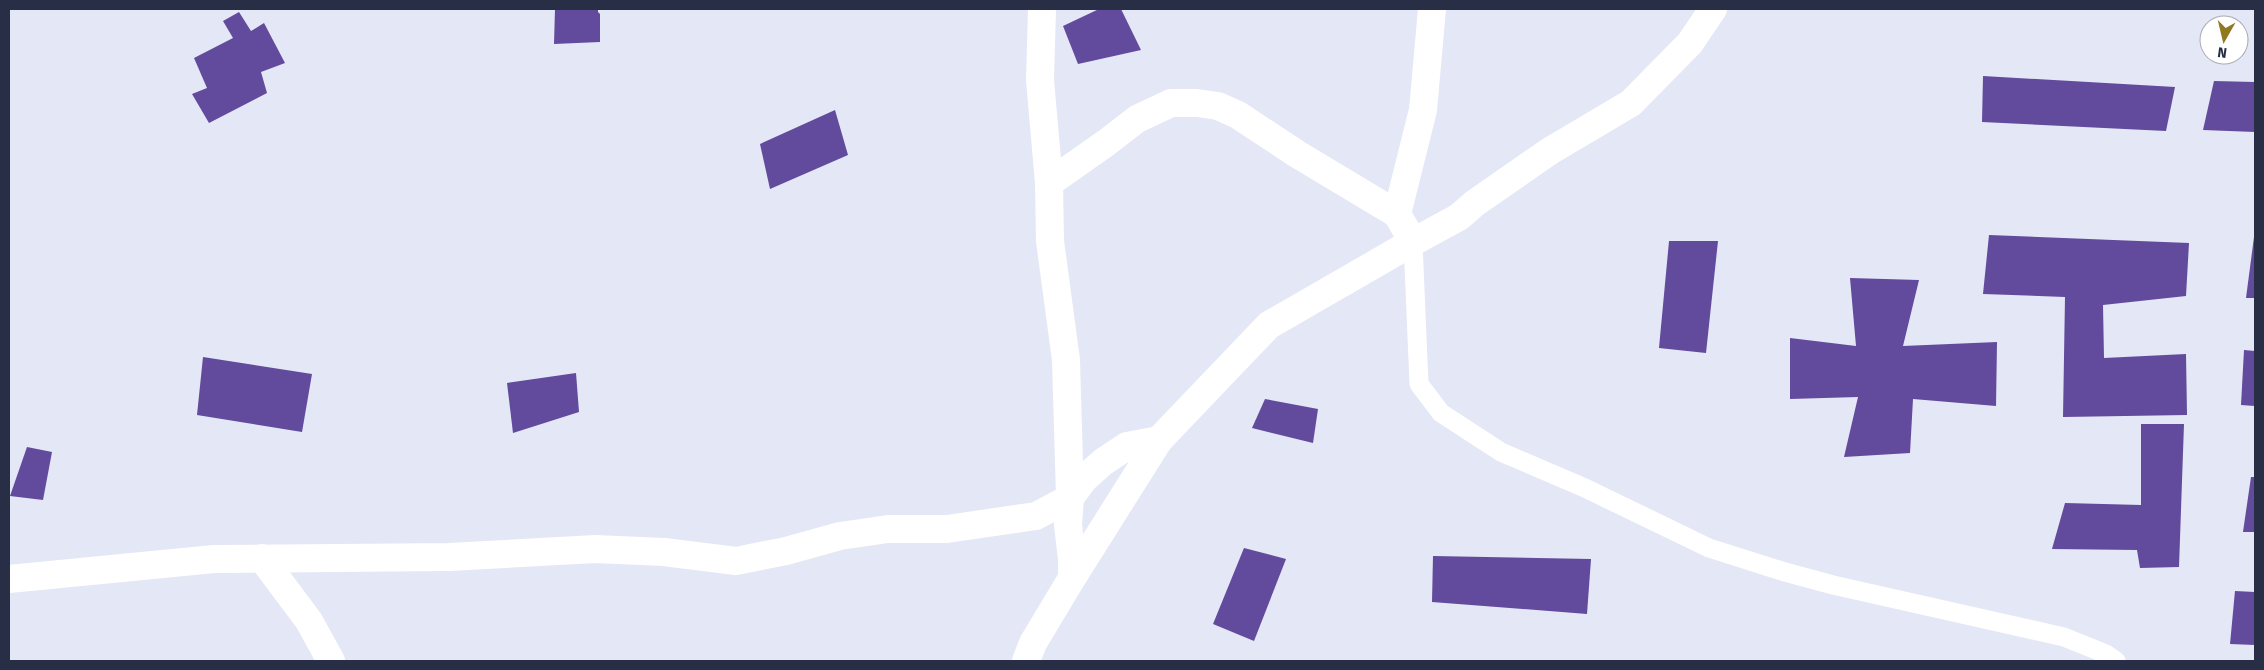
<svg xmlns="http://www.w3.org/2000/svg" width="2264" height="670" font-family="'Fira Sans',sans-serif">
<style>
.building{fill:#624a9d}
.lines{fill:none;stroke-linecap:round;stroke-linejoin:round}
.service{stroke:#fff;stroke-width:19}
.minor{stroke:#fff;stroke-width:28}
</style>
<rect width="100%" height="100%" fill="#e4e7f5"/>
<!-- building -->
<g class="building">
<path d="M555 9H598V12L600 14V42L554 44Z"/>
<path d="M1099 9H1121L1141 50 1078 64 1063 26Z"/>
<path d="M239 12 251 31 264 23 285 63 261 72 267 93 209 123 192 94 207 88 194 58 233 38 223 21Z"/>
<path d="M1983 76 2175 87 2166 131 1982 122Z"/>
<path d="M2214 81 2255 82V132L2203 130Z"/>
<path d="M835 110 848 155 770 189 760 144Z"/>
<path d="M1989 235 2189 243 2186 296 2103 305 2104 358 2186 354 2187 415 2063 417 2065 297 1983 294Z"/>
<path d="M2254 237 2255 298H2246Z"/>
<path d="M1669 241H1718L1706 353 1659 348Z"/>
<path d="M1850 278 1919 280 1903 346 1997 342 1996 406 1913 399 1910 453 1844 457 1858 397 1790 399V338L1856 346Z"/>
<path d="M2244 350 2255 351V406L2241 405Z"/>
<path d="M203 357 312 374 302 432 197 415Z"/>
<path d="M576 373 579 412 513 433 507 383Z"/>
<path d="M1265 399 1318 409 1313 443 1252 428Z"/>
<path d="M2141 424H2184L2179 567 2140 568 2137 550 2052 549 2065 503 2141 505Z"/>
<path d="M27 447 52 452 43 500 10 496Z"/>
<path d="M2251 477H2255V532H2243Z"/>
<path d="M1244 548 1286 559 1254 641 1213 624Z"/>
<path d="M1433 556 1591 559 1587 614 1432 602Z"/>
<path d="M2235 591 2255 592V645L2230 644Z"/>
</g>
<g class="lines">
<!-- service -->
<path class="service" d="M1413 242 1419 384 1441 413 1501 452 1585 488 1709 548 1785 572 1833 585 2064 637 2106 654 2116 661"/>
<!-- minor -->
<g class="minor">
<path d="M1042 9 1040 80 1049 183 1050 241 1066 360 1070 498 1068 525 1072 559V578"/>
<path d="M1049 183 1106 143 1137 119 1171 103H1197L1218 106 1238 115 1297 154 1397 214"/>
<path d="M1413 242 1459 217 1475 203 1550 151 1631 103 1690 43 1713 9"/>
<path d="M262 558 309 621 331 661"/>
<path d="M9 579 214 559 449 557 595 549 664 552 736 561 786 551 840 536 888 529H947L1036 516 1070 498 1084 479 1103 462 1127 446 1159 440"/>
<path d="M1026 661 1033 643 1072 578 1159 440 1269 325 1413 242 1397 214 1423 110 1432 9"/>
</g>
</g>
<!-- border -->
<rect width="2264" height="670" fill="none" stroke="#292e47" stroke-width="20"/>
<!-- north arrow -->
<g transform="translate(2224 40) rotate(188)"><circle r="24" fill="#ffffff" stroke="#a9abb5"/>
<path d="M0-4L9 19L0 12L-9 19Z" fill="#90791f"/>
<text y="-8" font-size="14" font-weight="bold" text-anchor="middle" fill="#292e47">N</text>
</g>
</svg>
